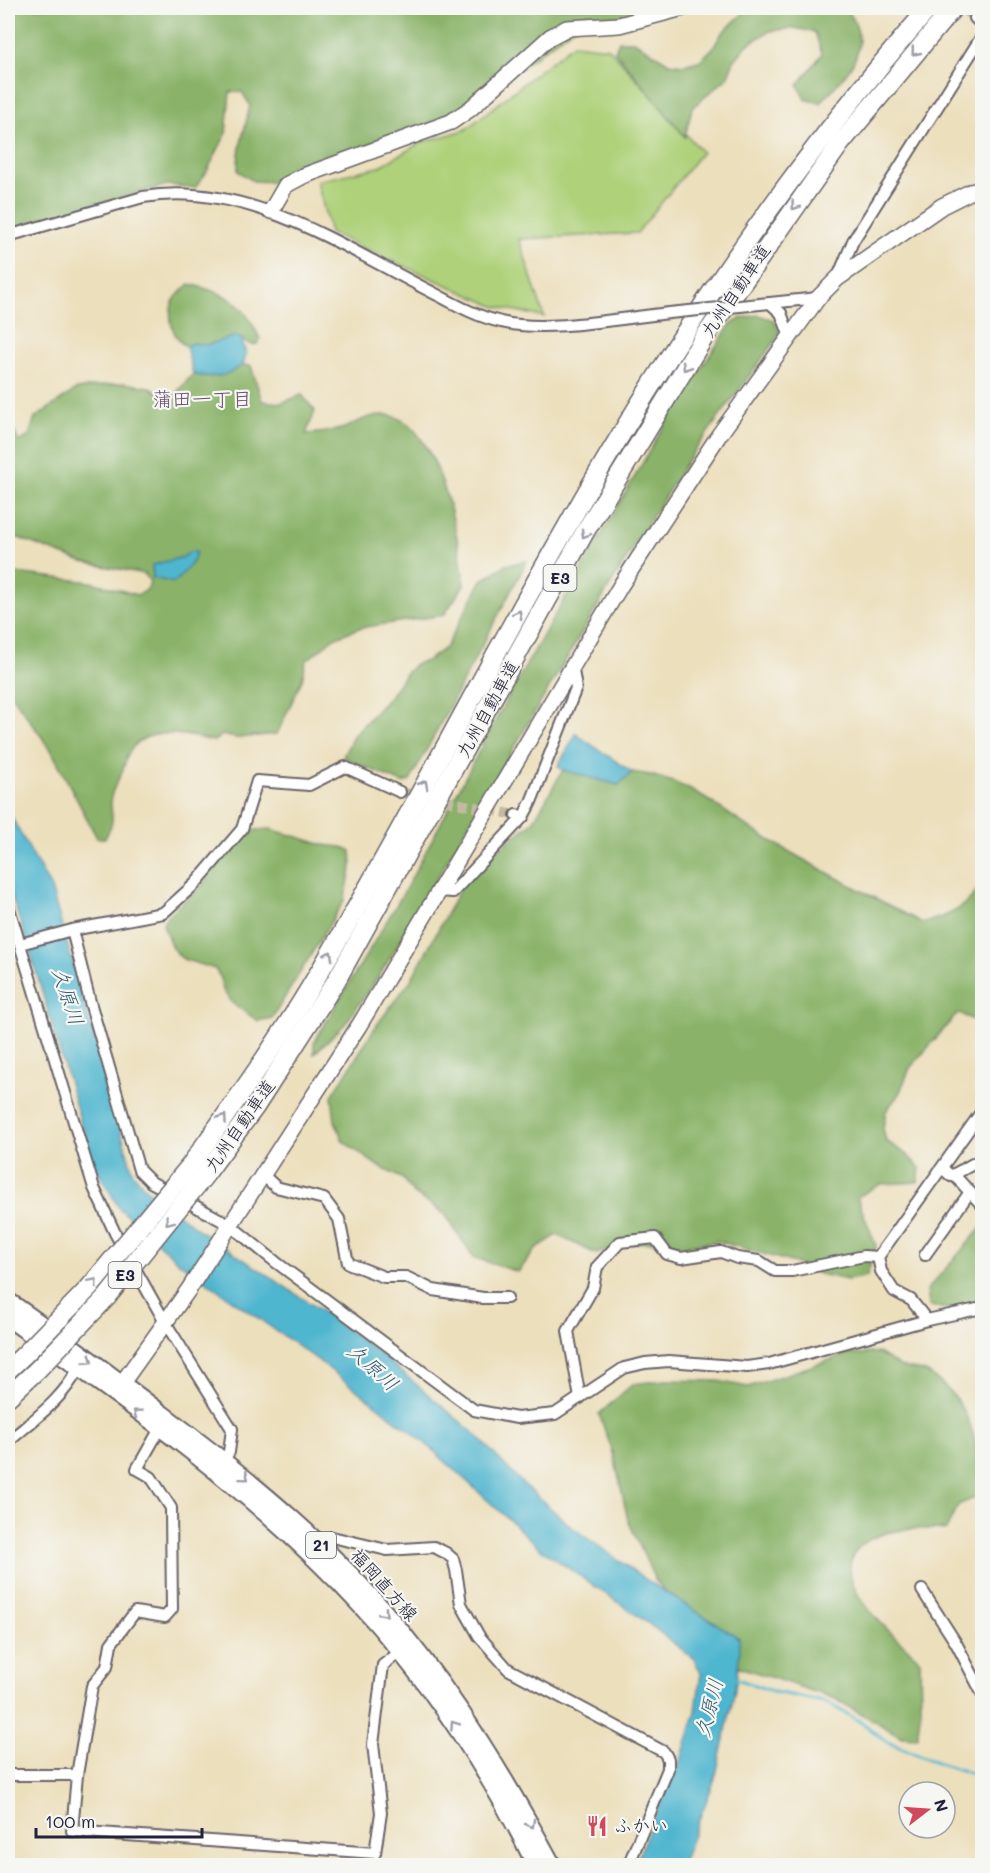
<svg xmlns="http://www.w3.org/2000/svg" width="990" height="1873" font-family="Mali,'Klee One',sans-serif">
<style>
.green{fill:#aed179;stroke:#687a5a;stroke-width:1.5}
.forest{fill:#8ab369;stroke:#566a52;stroke-width:1.5}
.water{fill:#50b6cf;stroke:#396c85;stroke-width:1.5}
.lines{fill:none;stroke-linecap:round;stroke-linejoin:round}
.stream{stroke:#50b6cf;stroke-width:3}
.street-tunnel{stroke:#c4b9a2;stroke-width:10;stroke-dasharray:10 5;stroke-linecap:butt}
.street-casing{stroke:#696468;stroke-width:14}
.secondary-casing{stroke:#696468;stroke-width:18}
.primary-casing{stroke:#696468;stroke-width:20}
.highway-casing{stroke:#696468;stroke-width:21}
.street{stroke:#fff;stroke-width:10}
.secondary{stroke:#fff;stroke-width:15}
.primary{stroke:#fff;stroke-width:16}
.highway{stroke:#fff;stroke-width:18}
.street-bridge-casing{stroke:#696468;stroke-width:14;stroke-linecap:butt}
.highway-bridge-casing{stroke:#696468;stroke-width:21;stroke-linecap:butt}
.street-bridge{stroke:#fff;stroke-width:10}
.highway-bridge{stroke:#fff;stroke-width:18}
.oneway{stroke:#9c9ca7}
.labels{text-anchor:middle;stroke-width:4.5;stroke-linejoin:round;paint-order:stroke}
.shield{fill:#f6f6f2;stroke:#626272;stroke-width:1.5}
.shield-label{font-size:16px;font-weight:bold;fill:#22223b}
.street-label{font-size:18px;fill:#22223b;stroke:#f6f6f2}
.poi-label{font-size:18px;fill:#22223b;stroke:#f6f6f2;text-anchor:start}
.neighbourhood-label{font-size:20px;fill:#6a5070;stroke:#f6f6f2}
.water-label{font-size:20px;font-style:italic;fill:#345d76;stroke:#f6f6f2}
</style>
<rect width="100%" height="100%" fill="#f6f6f2"/>
<filter id="ink" filterUnits="userSpaceOnUse"><feTurbulence type="fractalNoise" baseFrequency=".0167" numOctaves="2"/><feDisplacementMap in="SourceGraphic" scale="12" xChannelSelector="R" yChannelSelector="G"/><feConvolveMatrix kernelMatrix="1 2 1 2 8 2 1 2 1" color-interpolation-filters="sRGB"/></filter>
<filter id="wash" filterUnits="userSpaceOnUse"><feTurbulence type="fractalNoise" baseFrequency=".008" numOctaves="4" result="noise"/><feDisplacementMap in="SourceGraphic" scale="24" xChannelSelector="R" yChannelSelector="G"/><feGaussianBlur stdDeviation="1.35" result="paint"/><feColorMatrix in="noise" values="0 0 0 0 0 0 0 0 0 0 0 0 0 0 0 0 0 1.4 0 .05"/><feComposite in="paint" operator="in"/></filter>
<g filter="url(#wash)">
<rect width="100%" height="100%" fill="#ecdfbc"/>
<!-- green -->
<path class="green" d="M573 44 609 48 702 152 637 233 519 239 544 317 494 306 330 233 317 181 379 167 420 143 465 130Z"/>
<!-- forest -->
<g class="forest">
<path d="M8 8H662L604 20 582 21 463 112 345 155 294 170 271 182 253 181 238 171C237 149 246 127 250 105L242 92H230L226 134 206 173 195 188 167 185 8 229Z"/>
<path d="M749 8H846C876 48 849 71 820 103L805 99 798 85 822 54 815 32 794 28 770 31 748 44 734 61 727 78 692 108 685 137 615 51 619 41H634L669 63 683 65 699 61 713 48 722 33Z"/>
<path d="M190 284C228 294 243 301 260 339L257 344 251 345 236 336 207 345 193 343 186 346C172 338 167 316 173 302 176 295 184 289 190 284Z"/>
<path d="M758 315 774 320 780 334 687 461 607 590 381 973 345 1024 314 1054V1042L403 894 509 695 672 412 730 325 742 318Z"/>
<path d="M243 365 251 366 262 401 281 403 302 395 315 411 306 434C319 433 334 432 347 427 360 421 370 414 386 415 439 419 460 543 464 585L444 615 359 628 334 638 306 661 302 680 277 734 236 738 222 735 214 741C189 736 153 725 133 747 126 754 125 764 122 772 118 781 112 789 111 798 110 818 117 818 105 838H97L51 750 8 690V572L91 582 138 595 147 590 150 582 145 574 82 562 8 534V418L19 442 29 436 35 418 77 389 124 383 149 387 170 400 193 374C214 379 225 377 243 365Z"/>
<path d="M527 561 410 781 402 783 343 757 353 736 391 695 406 673 415 664 427 661 446 647 482 580 506 565Z"/>
<path d="M563 770 618 785 632 772C689 779 715 807 761 835 813 867 869 894 922 923 951 915 967 909 982 882V1024L958 1013 910 1068 899 1094 886 1111 883 1129 886 1141 906 1154 920 1168 918 1182 881 1184 857 1197 876 1246 867 1276 848 1280 819 1274 795 1263 718 1241 683 1246 649 1242 625 1244 596 1254 557 1235 537 1248 518 1272 473 1257 445 1214 413 1193 403 1179 378 1166 343 1141 335 1121 332 1096 376 1026 411 980 469 872 533 822Z"/>
<path d="M270 829C287 834 303 838 320 844 331 848 342 844 351 851L352 866 344 901 272 1018 258 1021 232 1003 223 990 221 978 215 969 183 959 172 948 163 924 167 916 200 887 245 831Z"/>
<path d="M982 1227V1314L929 1306 927 1290Z"/>
<path d="M878 1353C886 1357 894 1364 902 1367 910 1370 921 1369 929 1374 973 1403 979 1446 981 1495L958 1505 946 1530C909 1525 829 1532 855 1589 865 1611 902 1643 920 1660L921 1709 917 1738 902 1737 836 1699 740 1667 724 1654 655 1580 628 1520 614 1456 599 1414 633 1384 666 1380 718 1381 748 1387 848 1354Z"/>
</g>
<!-- water -->
<g class="water">
<path d="M236 336 242 340 246 354 243 365C225 377 214 379 193 374L186 346 193 343 207 345Z"/>
<path d="M192 551 196 552 193 562 174 583 153 578 152 565 183 557Z"/>
<path d="M576 734 632 772 618 785 563 770 558 766Z"/>
<path d="M8 811 51 888 133 1173 146 1189 195 1227 329 1316 385 1358 476 1435 520 1481 573 1528 651 1583 739 1638 740 1652 734 1695 715 1779 681 1865H635L663 1795 682 1757 696 1711 701 1673 694 1659 645 1621 542 1550 424 1442 319 1361 180 1263 119 1208 92 1161 31 954 8 886Z"/>
</g>
<g class="lines">
<!-- stream -->
<path class="stream" d="M734 1678 775 1692 825 1702 860 1721 887 1742 939 1763 982 1777"/>
</g>
</g>
<g filter="url(#ink)">
<g class="lines">
<!-- street-tunnel -->
<g class="street-tunnel">
<path d="M963 8 975 18"/>
<path d="M400 792 516 815"/>
</g>
<defs>
<g id="street">
<path d="M975 18 982 25"/>
<path d="M8 236 143 197C243 180 337 243 422 287 448 300 473 316 501 322 547 333 621 318 669 313"/>
<path d="M838 277 853 241 982 36"/>
<path d="M770 303 781 313 790 337"/>
<path d="M760 304 818 298"/>
<path d="M516 815 523 817 531 802 576 688 572 665"/>
<path d="M438 891 453 892 523 817"/>
<path d="M8 905 94 1188 115 1233 165 1322 232 1429 229 1452 224 1460"/>
<path d="M72 930 90 1002 139 1170 151 1182 230 1225 277 1263 474 1410 517 1418 555 1414 624 1368 645 1363 669 1361 747 1367 769 1364 927 1320 982 1308"/>
<path d="M20 944 72 930 163 913 195 884 242 829 257 781 309 785 345 767 400 792"/>
<path d="M942 1168 951 1176 982 1159"/>
<path d="M263 1175 276 1187 324 1199 339 1219 348 1263 384 1277H406L433 1290 483 1298H507"/>
<path d="M954 1175 982 1205"/>
<path d="M925 1255 970 1192"/>
<path d="M927 1320 911 1300 894 1291 881 1271 878 1257 982 1111"/>
<path d="M580 1398 568 1331 593 1288 597 1267 620 1242 655 1238 667 1254 681 1258 721 1252 737 1258 759 1261 775 1271H792L864 1256 878 1257"/>
<path d="M8 1442C33 1420 63 1399 78 1369"/>
<path d="M318 1542 332 1537 387 1550 434 1547 446 1553 453 1559 456 1570 461 1604 479 1636 508 1669 664 1752 668 1759V1769L628 1866"/>
<path d="M922 1590 956 1643 982 1693"/>
<path d="M8 1775H77L92 1686 107 1667 111 1644 135 1612 165 1617 172 1609 171 1508 151 1477 137 1469 162 1425"/>
<path d="M77 1775 72 1831 375 1853 381 1813 373 1744 383 1665 400 1652"/>
</g>
<g id="secondary">
<path d="M271 211 286 185 303 176 451 122 470 109 550 37 567 28 619 25 683 8"/>
<path d="M115 1393 189 1289 360 1024 621 585 719 435 818 298 838 278 942 206 970 192 982 190"/>
</g>
<g id="primary">
<path d="M8 1301C61 1337 113 1377 165 1416 250 1480 332 1547 400 1630 460 1703 508 1783 553 1866"/>
<path d="M8 1318C132 1404 259 1495 362 1607 432 1684 490 1772 536 1866"/>
</g>
<g id="highway">
<path d="M190 1166C235 1102 281 1038 320 971 407 823 484 671 569 523 673 340 791 166 929 8"/>
<path d="M205 1175 255 1107 336 981 586 530 703 339 840 144 953 8"/>
<path d="M8 1370 24 1355"/>
<path d="M8 1397 38 1369"/>
</g>
</defs>
<!-- street casing -->
<use href="#street" class="street-casing"/>
<!-- secondary casing -->
<use href="#secondary" class="secondary-casing"/>
<!-- primary casing -->
<use href="#primary" class="primary-casing"/>
<!-- highway casing -->
<use href="#highway" class="highway-casing"/>
<!-- street -->
<use href="#street" class="street"/>
<!-- secondary -->
<use href="#secondary" class="secondary"/>
<!-- primary -->
<use href="#primary" class="primary"/>
<!-- highway -->
<use href="#highway" class="highway"/>
<defs>
<path id="street-bridge" d="M669 313 760 304"/>
<g id="highway-bridge">
<path d="M24 1355 89 1288 190 1166"/>
<path d="M38 1369 107 1297 205 1175"/>
</g>
</defs>
<!-- street-bridge casing -->
<use href="#street-bridge" class="street-bridge-casing"/>
<!-- highway-bridge casing -->
<use href="#highway-bridge" class="highway-bridge-casing"/>
<!-- street-bridge -->
<use href="#street-bridge" class="street-bridge"/>
<!-- highway-bridge -->
<use href="#highway-bridge" class="highway-bridge"/>
</g>
<!-- one-way arrows -->
<defs><path id="oneway-chevron" d="M-2-3.5L2.5 0L-2 3.5" fill="none" stroke-width="1.6" stroke-linecap="round" stroke-linejoin="round" transform="scale(1.5)"/></defs>
<g class="oneway">
<use href="#oneway-chevron" transform="translate(915 52) rotate(129)"/>
<use href="#oneway-chevron" transform="translate(795 206) rotate(126)"/>
<use href="#oneway-chevron" transform="translate(686 367) rotate(122)"/>
<use href="#oneway-chevron" transform="translate(585 534) rotate(120)"/>
<use href="#oneway-chevron" transform="translate(518 614) rotate(-61)"/>
<use href="#oneway-chevron" transform="translate(424 784) rotate(-61)"/>
<use href="#oneway-chevron" transform="translate(329 955) rotate(-61)"/>
<use href="#oneway-chevron" transform="translate(223 1118) rotate(-55)"/>
<use href="#oneway-chevron" transform="translate(169 1221) rotate(128)"/>
<use href="#oneway-chevron" transform="translate(94 1282) rotate(-49)"/>
<use href="#oneway-chevron" transform="translate(89 1360) rotate(36)"/>
<use href="#oneway-chevron" transform="translate(137 1413) rotate(-143)"/>
<use href="#oneway-chevron" transform="translate(245 1477) rotate(40)"/>
<use href="#oneway-chevron" transform="translate(384 1613) rotate(48)"/>
<use href="#oneway-chevron" transform="translate(454 1725) rotate(-125)"/>
<use href="#oneway-chevron" transform="translate(531 1824) rotate(61)"/>
</g>
</g>
<!-- icons -->
<defs>
<symbol id="restaurant-bare" viewBox="-9 -9 18 18"><path d="M-5-6h1v4h1v-4h1v4h1v-4h1v5L-1.5 .5V6h-2V.5L-5-1ZM5-6V6H3V1.5H1.5Q1.5-4 5-6Z" fill="#d1495b" stroke="#f6f6f2" stroke-width="2.5" paint-order="stroke"/></symbol>
</defs>
<g fill-rule="evenodd">
<use href="#restaurant-bare" x="582" y="1811" width="30" height="30"/>
</g>
<g class="labels">
<!-- shield labels -->
<g class="shield">
<rect x="543.5" y="565" width="33" height="26" rx="4.5"/>
<rect x="108.5" y="1262" width="33" height="26" rx="4.5"/>
<rect x="306" y="1532" width="30" height="26" rx="4.5"/>
</g>
<g class="shield-label">
<text x="560" y="584">E3</text>
<text x="125" y="1281">E3</text>
<text x="321" y="1551">21</text>
</g>
<!-- street labels -->
<g class="street-label">
<text transform="translate(736 291) rotate(-56)" y="6">九州自動車道</text>
<text transform="translate(488 709) rotate(-61)" y="6">九州自動車道</text>
<text transform="translate(240 1126) rotate(-55)" y="6">九州自動車道</text>
<text transform="translate(384 1585) rotate(48)" y="6">福岡直方線</text>
</g>
<!-- poi labels -->
<g class="poi-label">
<text x="614" y="1832">ふかい</text>
</g>
<!-- neighbourhood labels -->
<g class="neighbourhood-label">
<text x="202" y="406">蒲田一丁目</text>
</g>
<!-- water labels -->
<g class="water-label">
<text transform="translate(68 996) rotate(72)" y="7">久原川</text>
<text transform="translate(373 1367) rotate(42)" y="7">久原川</text>
<text transform="translate(709 1708) rotate(-76)" y="7">久原川</text>
</g>
</g>
<!-- margin -->
<rect width="990" height="1873" fill="none" stroke="#f6f6f2" stroke-width="30"/>
<!-- north arrow -->
<g transform="translate(927 1810) rotate(73)"><circle r="28" fill="#f6f6f2" stroke="#a1a1a9" stroke-width="1.5"/>
<path d="M0-4.5L10 22L0 15L-10 22Z" fill="#d1495b"/>
<text y="-9" font-size="16" font-weight="bold" text-anchor="middle" fill="#22223b">N</text>
</g>
<!-- scale -->
<path d="M36 1828v9h166v-9" fill="none" stroke="#22223b" stroke-width="3"/>
<text x="45" y="1828" font-size="18" fill="#22223b" stroke="#f6f6f2" stroke-width="4.5" paint-order="stroke">100 m</text>
</svg>
